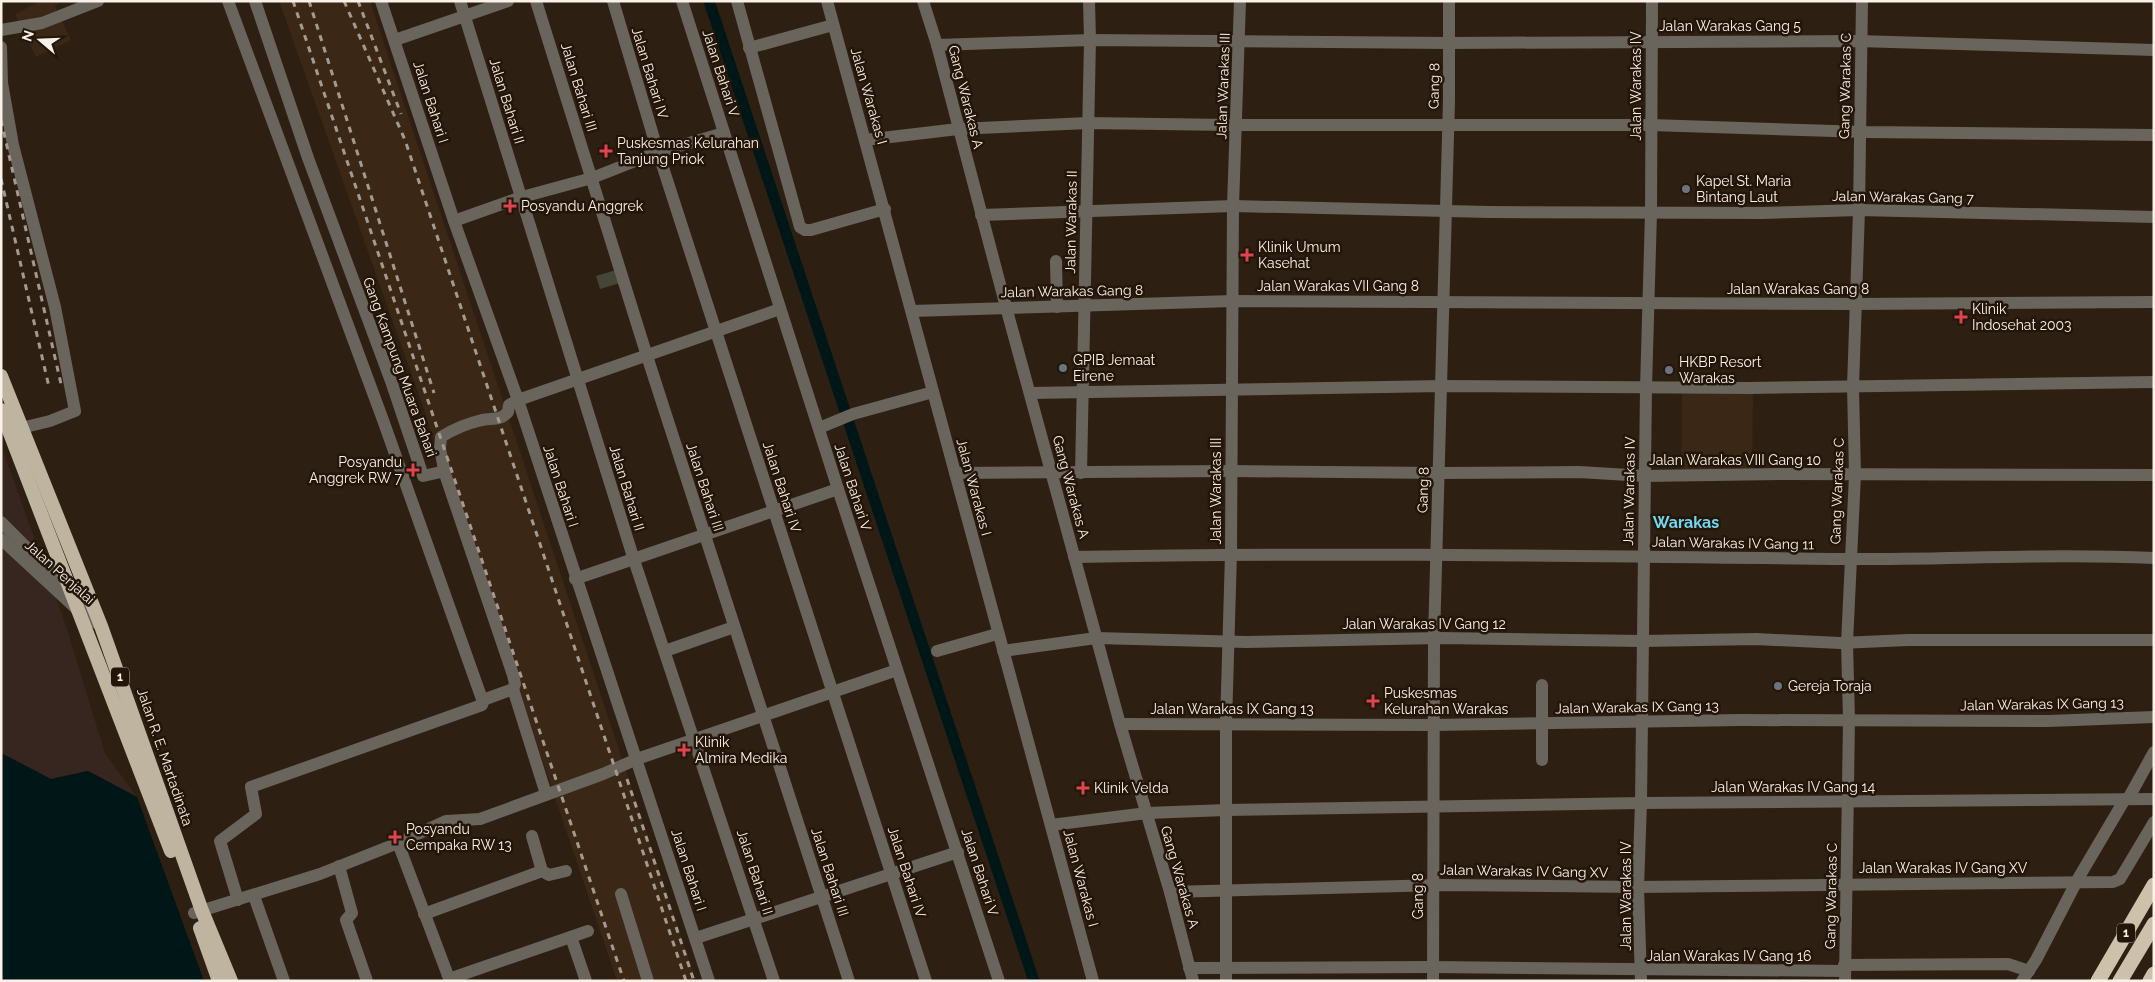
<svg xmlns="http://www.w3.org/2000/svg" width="2155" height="982" font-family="Raleway,sans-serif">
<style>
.built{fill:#3a2715}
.industrial{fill:#37251f}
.green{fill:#454637}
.water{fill:#001617}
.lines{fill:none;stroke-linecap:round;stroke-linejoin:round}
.canal{stroke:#001617;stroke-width:11}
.minor{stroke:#69645c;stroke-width:12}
.tertiary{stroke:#69645c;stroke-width:12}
.trunk{stroke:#beb4a0;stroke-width:14}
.motorway{stroke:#cdc1ac;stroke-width:15}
.rail{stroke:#a59a8f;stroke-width:3;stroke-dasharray:6 6;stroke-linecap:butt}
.health-dot{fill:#e0444e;stroke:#231609;stroke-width:2}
.worship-dot{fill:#6b7280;stroke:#231609;stroke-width:2}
.labels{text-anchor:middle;stroke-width:5;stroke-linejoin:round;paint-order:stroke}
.shield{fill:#231609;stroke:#baafa5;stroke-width:1}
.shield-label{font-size:12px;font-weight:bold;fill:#faf1e8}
.street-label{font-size:14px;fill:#faf1e8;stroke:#231609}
.poi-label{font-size:14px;fill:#faf1e8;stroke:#231609;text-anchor:start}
.quarter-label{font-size:16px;font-weight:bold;fill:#73d6f0;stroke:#231609}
</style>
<rect width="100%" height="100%" fill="#2d1f12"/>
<!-- built -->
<g class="built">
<path d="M40 1H61L55 6 71 40 36 57 15 14Z"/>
<path d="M279 1H370L696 981H617L421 401Z"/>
<path d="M1682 393H1753L1752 470 1681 469Z"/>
</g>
<!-- industrial -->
<path class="industrial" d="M1 445 66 626 105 753 137 797 88 771 51 779 1 753Z"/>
<!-- green -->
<path class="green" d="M616 270 620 283 600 289 596 276Z"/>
<!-- water -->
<path class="water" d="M1 753 51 779 88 771 137 797 204 981H1Z"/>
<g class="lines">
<!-- canal -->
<path class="canal" d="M709 1 1034 981"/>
<!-- minor -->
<g class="minor">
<path d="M228 1 383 420 483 702 482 705 251 787 256 814 220 841 238 900"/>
<path d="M255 1 308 158 392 384 423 476 441 472 445 474 513 675 515 684 513 689 483 700"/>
<path d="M381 1 454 221 518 400 709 981"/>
<path d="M460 1 634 560 774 981"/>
<path d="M536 1 647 356 849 981"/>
<path d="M613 1 658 152 926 981"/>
<path d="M682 1 838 489 999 981"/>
<path d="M737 1 800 227 805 230H811L885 209"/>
<path d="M923 1 937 45 1006 307 1120 724 1170 892 1193 981"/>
<path d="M1 30 42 23 98 1"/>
<path d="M395 40 508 1"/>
<path d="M937 45 1090 40 1449 43 1858 41 2154 50"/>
<path d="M1 47 2 83 13 145 55 307 75 411 50 421 13 430"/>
<path d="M749 48 833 25"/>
<path d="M865 140 958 129 1088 123 1231 125H1651L1865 132 2154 135"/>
<path d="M981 215 1233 206 1489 212 1762 213 1859 210 2154 217"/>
<path d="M454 221 522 197 592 178 658 152 724 133"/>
<path d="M1056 261 1057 307"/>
<path d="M1030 393 1442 386 1749 388 2154 382"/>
<path d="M819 428 853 414 933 392"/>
<path d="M955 473 1231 471 1439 473 1579 472 1645 476 1783 474 2154 475"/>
<path d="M1081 473 1090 40 1089 1"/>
<path d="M445 474 440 449 441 437C452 430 469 423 482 420 493 418 500 421 508 412L509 405 518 400 780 309"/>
<path d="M1074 557C1329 552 1584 556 1839 559 1944 560 2049 553 2154 558"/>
<path d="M575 579 838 489"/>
<path d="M665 651 734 627"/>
<path d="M937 651 997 634"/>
<path d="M1003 651 1096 638 1246 642 1439 638 1642 641 1756 639 1840 643 1908 640H2154"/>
<path d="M1542 685V760"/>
<path d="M513 689 546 794"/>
<path d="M1120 724 1433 725 1741 720 2048 721 2154 717"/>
<path d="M2128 799 2154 752"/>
<path d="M1051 825 1147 813 1226 810 1641 803 2154 799"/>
<path d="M532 836 542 871 549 875 566 871"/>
<path d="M398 843 450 981"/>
<path d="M339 866 352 913 346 920 367 981"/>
<path d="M1170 892 1440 885 1638 887 2113 882 2120 879 2154 822"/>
<path d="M621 894 648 981"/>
<path d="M254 896 284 981"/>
<path d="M194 913 320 874 398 843 446 821 480 819 603 774 637 759 897 670"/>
<path d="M424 914 542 871"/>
<path d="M571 937 586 981"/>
<path d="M696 938 958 852"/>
<path d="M1844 965 2008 964 2029 971"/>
<path d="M1189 968 1433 967 1844 971"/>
<path d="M449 979 588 931"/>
<path d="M1226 981V724L1231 554 1233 206 1240 1"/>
<path d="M1433 981 1434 638 1449 100V1"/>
<path d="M1845 981 1849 720 1847 643 1855 475 1853 387 1859 210 1862 1"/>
<path d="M2022 981 2036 960 2079 877 2125 799"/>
</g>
<!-- tertiary -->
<g class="tertiary">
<path d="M827 1 1093 981"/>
<path d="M912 311 1233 301 1855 304 2154 302"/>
<path d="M1 522 74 595 95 611"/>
<path d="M1 539 80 612 101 626"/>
<path d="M1641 981 1638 887 1641 803 1646 388 1651 213 1652 1"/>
</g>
<!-- trunk -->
<g class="trunk">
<path d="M1 376 101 626 202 911 231 981"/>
<path d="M1 410 171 851"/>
<path d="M200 928 219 981"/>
</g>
<!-- motorway -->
<g class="motorway">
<path d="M2098 981 2154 885"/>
<path d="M2120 981 2154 924"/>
<path d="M2150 981 2154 974"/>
</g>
<!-- rail -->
<g class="rail">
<path d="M293 1 624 981"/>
<path d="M309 1 434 393"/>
<path d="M344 1 405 140 686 981"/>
<path d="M358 1 401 114"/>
<path d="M1 120 61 384"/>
<path d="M1 179 49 387"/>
<path d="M627 779 694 981"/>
</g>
</g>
<!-- markers -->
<g class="health-dot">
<path d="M603.5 143.5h5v5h5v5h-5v5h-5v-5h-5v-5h5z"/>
<path d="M507.5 198.5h5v5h5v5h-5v5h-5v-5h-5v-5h5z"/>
<path d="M1244.5 247.5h5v5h5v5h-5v5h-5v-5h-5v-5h5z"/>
<path d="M1958.5 309.5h5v5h5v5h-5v5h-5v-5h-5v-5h5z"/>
<path d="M410.5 462.5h5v5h5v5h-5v5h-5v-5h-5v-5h5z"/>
<path d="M1370.5 693.5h5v5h5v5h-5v5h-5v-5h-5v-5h5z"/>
<path d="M681.5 742.5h5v5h5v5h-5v5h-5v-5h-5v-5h5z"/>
<path d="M1080.5 780.5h5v5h5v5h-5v5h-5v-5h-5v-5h5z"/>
<path d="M392.5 829.5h5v5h5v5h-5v5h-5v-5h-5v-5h5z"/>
</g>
<g class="worship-dot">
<circle cx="1686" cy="189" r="5"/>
<circle cx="1063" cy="368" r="5"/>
<circle cx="1669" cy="370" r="5"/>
<circle cx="1778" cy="686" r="5"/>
</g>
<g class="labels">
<!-- shield labels -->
<g class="shield">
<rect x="111" y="667.5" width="18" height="19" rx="4"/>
<rect x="2117" y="923.5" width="18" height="19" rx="4"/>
</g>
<g class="shield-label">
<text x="120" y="681">1</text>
<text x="2126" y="937">1</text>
</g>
<!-- street labels -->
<g class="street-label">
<text x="1730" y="31">Jalan Warakas Gang 5</text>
<text transform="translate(650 73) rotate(73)" y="5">Jalan Bahari IV</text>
<text transform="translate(721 73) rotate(72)" y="5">Jalan Bahari V</text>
<text transform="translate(1223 86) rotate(-88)" y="5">Jalan Warakas III</text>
<text transform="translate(1434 86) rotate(-89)" y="5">Gang 8</text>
<text transform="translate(1636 86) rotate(-90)" y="5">Jalan Warakas IV</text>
<text transform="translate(1845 86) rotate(-89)" y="5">Gang Warakas C</text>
<text transform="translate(579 87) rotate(73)" y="5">Jalan Bahari III</text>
<text transform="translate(869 96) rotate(74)" y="5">Jalan Warakas I</text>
<text transform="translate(966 97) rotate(76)" y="5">Gang Warakas A</text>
<text transform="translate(507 101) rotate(73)" y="5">Jalan Bahari II</text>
<text transform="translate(431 102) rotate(72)" y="5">Jalan Bahari I</text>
<text transform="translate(1903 197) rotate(1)" y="5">Jalan Warakas Gang 7</text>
<text transform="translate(1071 222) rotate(-89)" y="5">Jalan Warakas II</text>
<text x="1338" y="291">Jalan Warakas VII Gang 8</text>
<text x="1798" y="294">Jalan Warakas Gang 8</text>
<text transform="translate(1072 291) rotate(-1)" y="5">Jalan Warakas Gang 8</text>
<text transform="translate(400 367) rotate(70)" y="5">Gang Kampung Muara Bahari</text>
<text x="1735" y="465">Jalan Warakas VIII Gang 10</text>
<text transform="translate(561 486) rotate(72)" y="5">Jalan Bahari I</text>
<text transform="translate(705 487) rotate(72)" y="5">Jalan Bahari III</text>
<text transform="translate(782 487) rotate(72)" y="5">Jalan Bahari IV</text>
<text transform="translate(853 487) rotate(72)" y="5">Jalan Bahari V</text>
<text transform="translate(974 487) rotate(75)" y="5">Jalan Warakas I</text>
<text transform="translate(1071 487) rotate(75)" y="5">Gang Warakas A</text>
<text transform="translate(627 488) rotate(73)" y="5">Jalan Bahari II</text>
<text transform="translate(1423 490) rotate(-88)" y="5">Gang 8</text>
<text transform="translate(1216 491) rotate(-90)" y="5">Jalan Warakas III</text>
<text transform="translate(1629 491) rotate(-89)" y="5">Jalan Warakas IV</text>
<text transform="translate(1837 491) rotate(-88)" y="5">Gang Warakas C</text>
<text transform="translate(1733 543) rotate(1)" y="5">Jalan Warakas IV Gang 11</text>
<text transform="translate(60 572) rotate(42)" y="5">Jalan Penjalai</text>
<text x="1424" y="629">Jalan Warakas IV Gang 12</text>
<text transform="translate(2042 704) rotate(-1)" y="5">Jalan Warakas IX Gang 13</text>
<text transform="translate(1637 707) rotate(-1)" y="5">Jalan Warakas IX Gang 13</text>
<text x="1232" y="714">Jalan Warakas IX Gang 13</text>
<text transform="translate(165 757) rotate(71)" y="5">Jalan R. E. Martadinata</text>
<text x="1793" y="792">Jalan Warakas IV Gang 14</text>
<text x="1943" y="873">Jalan Warakas IV Gang XV</text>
<text transform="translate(689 870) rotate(72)" y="5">Jalan Bahari I</text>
<text transform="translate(1524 871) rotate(1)" y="5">Jalan Warakas IV Gang XV</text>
<text transform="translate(755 872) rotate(72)" y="5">Jalan Bahari II</text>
<text transform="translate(830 872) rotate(72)" y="5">Jalan Bahari III</text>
<text transform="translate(907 872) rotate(72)" y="5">Jalan Bahari IV</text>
<text transform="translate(980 872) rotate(72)" y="5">Jalan Bahari V</text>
<text transform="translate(1180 877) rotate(74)" y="5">Gang Warakas A</text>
<text transform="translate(1081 878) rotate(75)" y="5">Jalan Warakas I</text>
<text transform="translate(1418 896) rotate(-90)" y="5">Gang 8</text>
<text transform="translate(1626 896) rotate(-90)" y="5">Jalan Warakas IV</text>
<text transform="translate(1831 896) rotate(-89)" y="5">Gang Warakas C</text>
<text x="1729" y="961">Jalan Warakas IV Gang 16</text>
</g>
<!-- poi labels -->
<g class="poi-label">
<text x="617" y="148">Puskesmas Kelurahan<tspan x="617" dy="16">Tanjung Priok</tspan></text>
<text x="1696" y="186">Kapel St. Maria<tspan x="1696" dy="16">Bintang Laut</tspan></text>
<text x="521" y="211">Posyandu Anggrek</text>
<text x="1258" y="252">Klinik Umum<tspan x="1258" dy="16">Kasehat</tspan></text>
<text x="1972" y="314">Klinik<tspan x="1972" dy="16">Indosehat 2003</tspan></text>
<text x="1073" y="365">GPIB Jemaat<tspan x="1073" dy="16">Eirene</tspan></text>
<text x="1679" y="367">HKBP Resort<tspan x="1679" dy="16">Warakas</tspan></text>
<text x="402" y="467" text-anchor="end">Posyandu<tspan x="402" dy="16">Anggrek RW 7</tspan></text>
<text x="1788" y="691">Gereja Toraja</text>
<text x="1384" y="698">Puskesmas<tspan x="1384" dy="16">Kelurahan Warakas</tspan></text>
<text x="695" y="747">Klinik<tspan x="695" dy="16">Almira Medika</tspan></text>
<text x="1094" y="793">Klinik Velda</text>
<text x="406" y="834">Posyandu<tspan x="406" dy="16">Cempaka RW 13</tspan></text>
</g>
<!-- quarter labels -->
<g class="quarter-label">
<text x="1686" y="528">Warakas</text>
</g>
</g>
<!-- border -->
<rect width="2155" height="982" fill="none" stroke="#faf1e8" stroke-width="5"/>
<!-- north arrow -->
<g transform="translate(40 40) rotate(289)" stroke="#231609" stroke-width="4" paint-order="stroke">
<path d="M0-4L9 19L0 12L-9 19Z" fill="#faf1e8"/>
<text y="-8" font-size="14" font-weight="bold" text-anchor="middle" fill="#faf1e8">N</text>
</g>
</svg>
